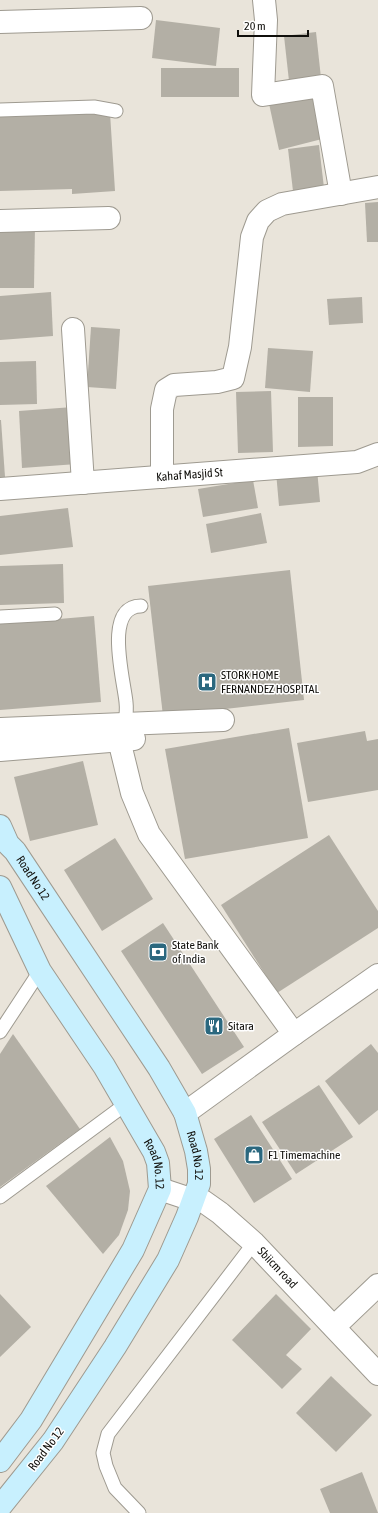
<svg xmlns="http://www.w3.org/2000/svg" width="378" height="1513" font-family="'Asap Condensed',sans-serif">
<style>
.building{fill:#b3afa5}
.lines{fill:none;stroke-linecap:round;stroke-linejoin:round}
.service-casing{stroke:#9e9a90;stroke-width:15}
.minor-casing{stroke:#9e9a90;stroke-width:24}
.secondary-casing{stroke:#9e9a90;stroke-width:24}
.service{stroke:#fff;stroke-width:13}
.minor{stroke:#fff;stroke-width:22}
.secondary{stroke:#c8f0fe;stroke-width:22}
.labels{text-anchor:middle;stroke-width:3;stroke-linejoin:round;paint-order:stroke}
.street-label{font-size:12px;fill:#100f0b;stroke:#fff}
.poi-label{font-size:12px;fill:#100f0b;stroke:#fff;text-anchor:start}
</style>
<rect width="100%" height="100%" fill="#e9e4da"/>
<!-- building -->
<g class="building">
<path d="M156 20 220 28 216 66 152 58Z"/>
<path d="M316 32 321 78 289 81 284 36Z"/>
<rect x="161" y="68" width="78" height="29"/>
<path d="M311 90 322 139 279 150 268 99Z"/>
<path d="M110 113 115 191 72 194V189L0 191V117Z"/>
<path d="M319 145 324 188 293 191 288 149Z"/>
<path d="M378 202V242H367L365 203Z"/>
<path d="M0 225 35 226 34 288H0Z"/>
<path d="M51 292 53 336 0 340V296Z"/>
<path d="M362 297 363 323 329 325 327 299Z"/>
<path d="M91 327 120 329 116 389 87 387Z"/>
<path d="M268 348 313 351 310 392 265 388Z"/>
<path d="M36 361 37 404 0 405V362Z"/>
<path d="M271 391 273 452 238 453 236 392Z"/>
<path d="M298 397H333V446L298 447Z"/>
<path d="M73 407 77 464 22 468 19 411Z"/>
<path d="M0 420H1L5 477H0Z"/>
<path d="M317 469 320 502 279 506 276 472Z"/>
<path d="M253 480 258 508 203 517 198 489Z"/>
<path d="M68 508 73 547 0 555V516Z"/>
<path d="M261 513 267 543 211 553 206 524Z"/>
<path d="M63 564 64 603 0 605V566Z"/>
<path d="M290 570 304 700 163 716 148 586Z"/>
<path d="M94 616 101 702 0 710V624Z"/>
<path d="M289 728 308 838 185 859 165 749Z"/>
<path d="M365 731 367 741 378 739V790L308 802 297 743Z"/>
<path d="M83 761 98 825 30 841 14 777Z"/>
<path d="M329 835 378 911V928L277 993 221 905Z"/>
<path d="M115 838 153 899 102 931 64 870Z"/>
<path d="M163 923 244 1047 202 1074 121 951Z"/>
<path d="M13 1034 80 1129 0 1187V1054Z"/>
<path d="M371 1044 378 1053V1110L359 1125 325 1081Z"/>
<path d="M319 1085 353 1137 296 1174 262 1122Z"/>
<path d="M251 1115 292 1179 254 1203 214 1139Z"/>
<path d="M110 1137 123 1161 130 1191 128 1210 119 1235 103 1254 46 1186Z"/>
<path d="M0 1294 31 1327 0 1357Z"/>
<path d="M276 1294 311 1329 286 1355 302 1369 282 1389 232 1340Z"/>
<path d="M331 1376 372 1415 336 1452 296 1413Z"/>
<path d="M362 1472 378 1513H330L320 1489Z"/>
</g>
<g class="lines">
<defs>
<g id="service">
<path d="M0 110 94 107 116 111"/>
<path d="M0 617 55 614"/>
<path d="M125 724C126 717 127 710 126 702 124 680 103 606 141 606"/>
<path d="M0 1032 40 971"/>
<path d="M0 1197 126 1104"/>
<path d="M139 1513 115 1488 106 1466 103 1453 108 1434 254 1243"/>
</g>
<g id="minor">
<path d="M264 0 266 20 263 95 322 86 341 194"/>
<path d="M0 22 141 18"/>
<path d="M0 221 109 218"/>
<path d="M73 329 83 483"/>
<path d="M162 477V409L166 390 174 385 217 382 233 378 240 347 252 237 258 221 267 211 282 204 378 187"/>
<path id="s1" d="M0 489 357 462 378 454"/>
<path d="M0 729 223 720"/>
<path d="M119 740 132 793 149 834 294 1034"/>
<path d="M0 750 134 739"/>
<path d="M185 1113 294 1034 378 975"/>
<path id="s2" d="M160 1189 193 1200 203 1201 220 1213 254 1243 378 1374"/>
<path d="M334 1327 378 1285"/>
</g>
<g id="secondary">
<path id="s3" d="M0 826 8 844 15 851 159 1068 185 1113 196 1151 199 1169V1184L187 1217 168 1260 115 1347 53 1441 0 1507"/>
<path id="s4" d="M0 887 40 971 104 1066 154 1152 158 1163 160 1189 133 1250 31 1420 0 1461"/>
</g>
</defs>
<!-- service casing -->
<use href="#service" class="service-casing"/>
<!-- minor casing -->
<use href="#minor" class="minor-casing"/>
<!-- secondary casing -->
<use href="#secondary" class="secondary-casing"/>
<!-- service -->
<use href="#service" class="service"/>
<!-- minor -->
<use href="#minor" class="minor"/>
<!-- secondary -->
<use href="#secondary" class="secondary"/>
</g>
<!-- icons -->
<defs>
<symbol id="hospital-square" viewBox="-11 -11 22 22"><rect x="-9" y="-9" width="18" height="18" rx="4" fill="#2b687f" stroke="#fff"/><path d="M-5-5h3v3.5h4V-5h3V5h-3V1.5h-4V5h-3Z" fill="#fff"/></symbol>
<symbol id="bank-square" viewBox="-11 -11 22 22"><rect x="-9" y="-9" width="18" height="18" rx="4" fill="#2b687f" stroke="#fff"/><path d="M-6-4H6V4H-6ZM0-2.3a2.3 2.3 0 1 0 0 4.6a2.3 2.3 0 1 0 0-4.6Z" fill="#fff"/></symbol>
<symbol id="restaurant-square" viewBox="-11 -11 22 22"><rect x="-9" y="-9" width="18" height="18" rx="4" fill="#2b687f" stroke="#fff"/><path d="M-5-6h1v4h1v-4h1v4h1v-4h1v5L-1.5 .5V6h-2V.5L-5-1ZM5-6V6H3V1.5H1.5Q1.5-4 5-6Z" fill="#fff"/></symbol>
<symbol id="shop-square" viewBox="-11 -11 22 22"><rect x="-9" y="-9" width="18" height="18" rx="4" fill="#2b687f" stroke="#fff"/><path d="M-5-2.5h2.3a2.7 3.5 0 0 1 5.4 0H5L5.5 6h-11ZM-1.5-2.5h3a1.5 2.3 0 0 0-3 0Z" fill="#fff"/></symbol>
</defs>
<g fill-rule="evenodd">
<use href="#hospital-square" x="196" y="671" width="22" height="22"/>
<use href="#bank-square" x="147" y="941" width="22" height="22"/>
<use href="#restaurant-square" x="203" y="1015" width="22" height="22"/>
<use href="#shop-square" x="243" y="1144" width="22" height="22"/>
</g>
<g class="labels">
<!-- street labels -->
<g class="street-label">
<text dy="4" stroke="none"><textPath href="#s1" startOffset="190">Kahaf Masjid St</textPath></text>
<text dy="4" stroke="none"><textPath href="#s3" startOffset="62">Road No 12</textPath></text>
<text dy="4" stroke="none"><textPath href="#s3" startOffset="386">Road No 12</textPath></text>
<text dy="4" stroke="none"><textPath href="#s4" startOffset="319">Road No. 12</textPath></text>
<text dy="4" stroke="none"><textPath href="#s2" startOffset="145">Sbiicm road</textPath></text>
<text transform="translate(46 1449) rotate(-53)" y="4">Road No 12</text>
</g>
<!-- poi labels -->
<g class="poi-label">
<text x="221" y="679">STORK HOME<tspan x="221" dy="14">FERNANDEZ HOSPITAL</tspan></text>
<text x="172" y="949">State Bank<tspan x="172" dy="14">of India</tspan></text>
<text x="228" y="1030">Sitara</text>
<text x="268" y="1159">F1 Timemachine</text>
</g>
</g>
<!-- scale -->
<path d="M238 30v6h70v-6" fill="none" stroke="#100f0b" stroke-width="2"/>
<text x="244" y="30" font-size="12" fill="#100f0b" stroke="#ffffff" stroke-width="3" paint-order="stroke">20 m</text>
</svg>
